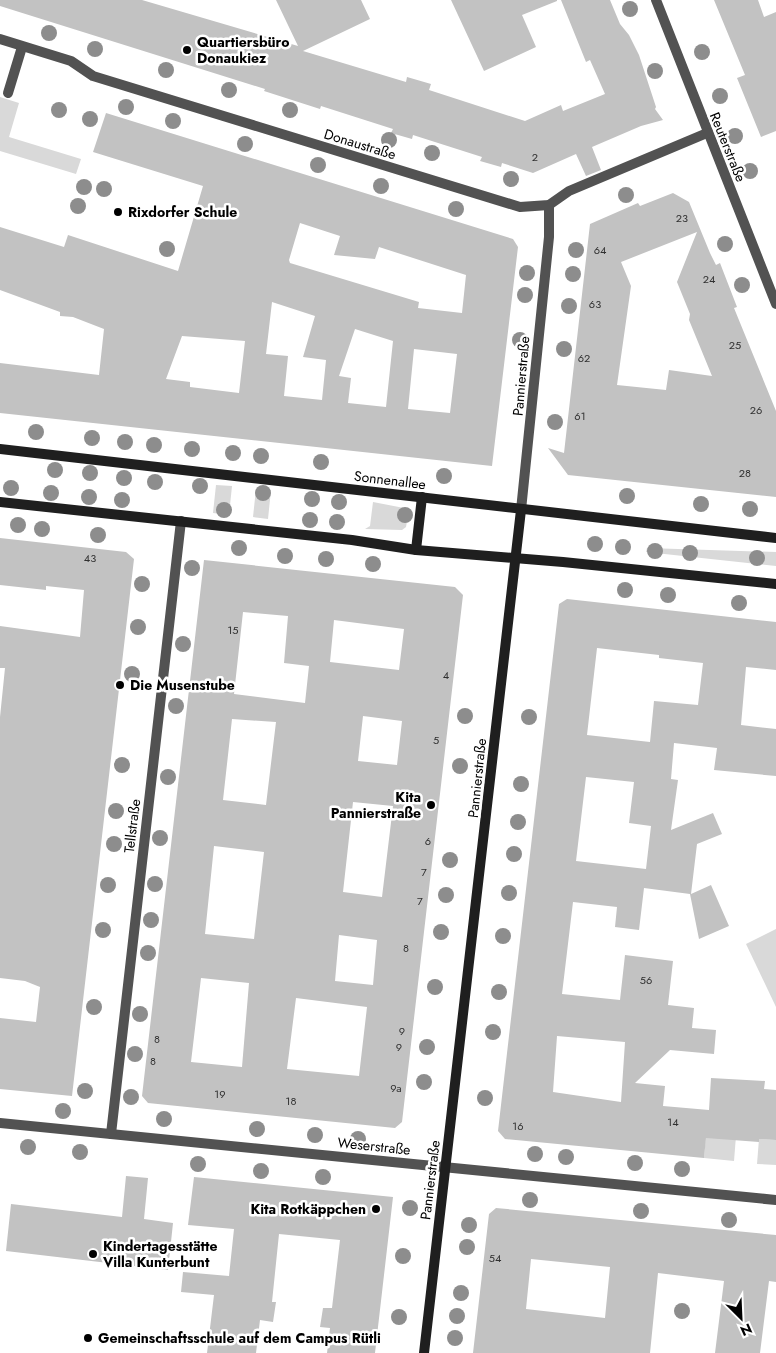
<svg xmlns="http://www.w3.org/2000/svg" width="776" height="1353" font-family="Jost,sans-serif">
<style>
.green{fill:#d9d9d9}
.building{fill:#c2c2c2;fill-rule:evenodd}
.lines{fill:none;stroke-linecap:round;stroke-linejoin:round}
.lane{stroke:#525252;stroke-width:10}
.street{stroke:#525252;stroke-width:10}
.secondary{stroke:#1f1f1f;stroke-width:10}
.tree{fill:#8d8d8d}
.poi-dot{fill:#000;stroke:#fff;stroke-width:2}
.labels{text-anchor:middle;stroke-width:5;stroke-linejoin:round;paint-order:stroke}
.number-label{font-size:11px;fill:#303030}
.poi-label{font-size:14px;font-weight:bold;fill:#000;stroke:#fff;text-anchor:start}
.street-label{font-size:14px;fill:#000;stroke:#fff}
</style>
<rect width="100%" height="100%" fill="#fff"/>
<!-- green -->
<g class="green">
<path d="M0 97 19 103 9 137 81 159 76 174 0 151Z"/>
<path d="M216 485 232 486 229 515 213 513Z"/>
<path d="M256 489 271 490 268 519 253 517Z"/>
<path d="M373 502 404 508 408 516 406 527 402 530 365 529 370 526Z"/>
<path d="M647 548 776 552V566L646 552Z"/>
<path d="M776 929V1007L746 944Z"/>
<path d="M706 1134 736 1136 734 1161 704 1158Z"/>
<path d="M759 1139 776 1140V1165L757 1164Z"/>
</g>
<!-- building -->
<g class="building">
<path d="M0 0H142L298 46 276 0H361L370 19 303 51 406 82 407 77 431 84 429 90 525 121 561 105 563 111 605 94 590 60 586 62 561 0H610L620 24 629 35 639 55 656 107 655 109 663 120 641 126 592 147 601 170 586 176 576 154 533 173 502 163 501 167 480 161 482 157 413 135 412 139 391 133 393 129 321 106 320 109 264 91 265 89 0 6Z"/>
<path d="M451 0H557V1L522 15 536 47 484 71Z"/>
<path d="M714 0H758L764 17 776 12V131L761 137 737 78 745 75Z"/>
<path d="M106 113 513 239 518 247 492 466 0 413V363L99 375 104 329 73 317 60 316V312L0 290V227L64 247 68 235 178 271 203 186 93 152ZM300 223 340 236 334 255 375 259 379 247 466 275 462 313 418 308 419 302 290 263 289 260ZM272 302 315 316 303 357 326 360 322 400 284 396 288 356 266 354ZM355 329 393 341 386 407 348 403 351 378 339 376ZM182 336 245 341 239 393 190 387V382L166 379ZM414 349 457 354 450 413 408 409Z"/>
<path d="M673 193 689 202 710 253 716 265 720 263 737 307 734 308 776 411V497L568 475 548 448 564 453 590 224 638 203 640 206ZM697 232 677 282 690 314 689 320 712 376 669 370 666 390 617 385 631 286 621 262Z"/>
<path d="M0 538 126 552 134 559 72 1096 0 1089V1018L36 1022 40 987 25 981 0 978V717L5 668H0V626L80 637 84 590 46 586V590L0 585Z"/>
<path d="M204 560 455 587 463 595 402 1122 395 1128 148 1103 142 1096ZM243 612 288 616 284 663 309 666 305 703 234 694ZM334 620 404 629 399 670 330 662ZM363 716 402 721 397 765 358 761ZM232 719 276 722 266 805 223 800ZM353 802 393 806 382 897 343 892ZM214 846 264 852 254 939 205 934ZM339 935 377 940 373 985 335 981ZM201 978 249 983 242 1067 191 1062ZM296 998 367 1007 359 1076 287 1069Z"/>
<path d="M567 599 776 622V670L746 667 741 725 776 729V776L714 770 717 748 674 743 671 779 678 780 671 830 713 813 722 834 697 844 691 894 711 885 729 926 699 939 690 894 644 888 639 930 615 927 617 907 573 902 562 994 620 1000 625 955 673 961 668 1005 694 1008 692 1028 716 1030 714 1054 670 1050 635 1083 665 1086 663 1106 709 1110 711 1078 765 1081 764 1089 776 1090V1140L759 1139V1142L706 1138 704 1158 505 1139 498 1131 559 604ZM597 648 659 655V658L703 663 698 705 654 701 650 742 587 735ZM586 777 634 782 629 823 651 826 646 869 576 861ZM557 1036 625 1042 621 1102 553 1092Z"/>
<path d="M126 1176 148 1178 144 1219 173 1223 168 1270 6 1251 11 1204 122 1217Z"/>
<path d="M194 1177 393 1197 375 1353H327L330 1328 320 1327 323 1308H332L340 1240 279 1234 272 1302H276L273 1322 260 1320 256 1353H207L214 1295 181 1292 183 1272 229 1276 234 1229 188 1225Z"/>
<path d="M496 1208 776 1235V1282L769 1281 760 1353H715L724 1281 658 1273 650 1353H473L489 1214ZM531 1259 610 1267 605 1318 526 1309Z"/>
</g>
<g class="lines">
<!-- lane -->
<path class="lane" d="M8 93 22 47"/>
<!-- street -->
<g class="street">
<path d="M656 0 776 304"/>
<path d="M0 39 71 61 93 76 520 207 549 205 569 191 707 133"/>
<path d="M521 510 549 237V205"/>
<path d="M0 1123 776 1200"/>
<path d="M111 1134 181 521"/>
</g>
<!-- secondary -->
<g class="secondary">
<path d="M0 449 776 538"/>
<path d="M0 502 352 540 416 550 563 562 776 584"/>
<path d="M416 550 422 497"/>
<path d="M424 1353 521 510"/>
</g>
</g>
<!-- trees -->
<g class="tree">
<circle cx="630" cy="9" r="8"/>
<circle cx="49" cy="33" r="8"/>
<circle cx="95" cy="49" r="8"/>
<circle cx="702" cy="52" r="8"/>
<circle cx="166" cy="70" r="8"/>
<circle cx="655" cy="71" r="8"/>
<circle cx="229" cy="90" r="8"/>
<circle cx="720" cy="96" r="8"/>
<circle cx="126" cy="107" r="8"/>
<circle cx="59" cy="110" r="8"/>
<circle cx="290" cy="110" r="8"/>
<circle cx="90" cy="119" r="8"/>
<circle cx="173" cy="121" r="8"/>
<circle cx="735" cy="136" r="8"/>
<circle cx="389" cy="140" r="8"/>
<circle cx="245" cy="144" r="8"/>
<circle cx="432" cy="153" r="8"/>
<circle cx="318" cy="165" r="8"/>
<circle cx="750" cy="171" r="8"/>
<circle cx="511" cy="179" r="8"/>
<circle cx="381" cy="186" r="8"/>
<circle cx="84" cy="187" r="8"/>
<circle cx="104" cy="189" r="8"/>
<circle cx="626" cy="195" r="8"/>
<circle cx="78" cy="206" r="8"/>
<circle cx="456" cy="209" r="8"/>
<circle cx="725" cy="244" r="8"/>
<circle cx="167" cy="249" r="8"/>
<circle cx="576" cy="250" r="8"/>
<circle cx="527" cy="273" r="8"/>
<circle cx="573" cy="274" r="8"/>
<circle cx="742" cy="285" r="8"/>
<circle cx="525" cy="295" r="8"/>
<circle cx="569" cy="306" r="8"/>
<circle cx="520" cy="340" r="8"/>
<circle cx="564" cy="349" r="8"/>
<circle cx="555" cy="422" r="8"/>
<circle cx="36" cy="432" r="8"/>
<circle cx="92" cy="438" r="8"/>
<circle cx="125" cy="442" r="8"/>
<circle cx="154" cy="445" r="8"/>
<circle cx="192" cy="449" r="8"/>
<circle cx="233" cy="453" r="8"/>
<circle cx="261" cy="456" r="8"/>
<circle cx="321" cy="462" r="8"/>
<circle cx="55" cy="470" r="8"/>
<circle cx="90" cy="473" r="8"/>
<circle cx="444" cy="476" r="8"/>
<circle cx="124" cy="478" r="8"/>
<circle cx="155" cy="482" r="8"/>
<circle cx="200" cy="486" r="8"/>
<circle cx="11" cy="488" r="8"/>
<circle cx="51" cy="493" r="8"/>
<circle cx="263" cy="493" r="8"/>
<circle cx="627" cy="496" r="8"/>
<circle cx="89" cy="497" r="8"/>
<circle cx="312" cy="499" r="8"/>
<circle cx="122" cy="500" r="8"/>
<circle cx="339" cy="502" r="8"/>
<circle cx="701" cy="504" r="8"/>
<circle cx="750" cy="509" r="8"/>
<circle cx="224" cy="510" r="8"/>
<circle cx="405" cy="515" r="8"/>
<circle cx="310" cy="520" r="8"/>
<circle cx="337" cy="522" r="8"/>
<circle cx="18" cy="525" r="8"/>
<circle cx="42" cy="529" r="8"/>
<circle cx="98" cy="535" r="8"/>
<circle cx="595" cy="544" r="8"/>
<circle cx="623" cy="547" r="8"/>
<circle cx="239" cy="548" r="8"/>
<circle cx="655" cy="551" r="8"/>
<circle cx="690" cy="553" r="8"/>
<circle cx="285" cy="556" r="8"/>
<circle cx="757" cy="558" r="8"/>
<circle cx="326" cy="559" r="8"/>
<circle cx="373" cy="564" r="8"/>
<circle cx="192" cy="568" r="8"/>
<circle cx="142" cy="584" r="8"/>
<circle cx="625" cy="590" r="8"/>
<circle cx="668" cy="595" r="8"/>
<circle cx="739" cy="603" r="8"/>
<circle cx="138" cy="627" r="8"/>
<circle cx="183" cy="644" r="8"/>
<circle cx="132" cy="674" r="8"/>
<circle cx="176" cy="706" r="8"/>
<circle cx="465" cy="716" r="8"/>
<circle cx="529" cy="717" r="8"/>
<circle cx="122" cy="765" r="8"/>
<circle cx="460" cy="766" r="8"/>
<circle cx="168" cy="777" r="8"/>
<circle cx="521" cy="784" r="8"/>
<circle cx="116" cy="811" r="8"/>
<circle cx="518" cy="822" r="8"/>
<circle cx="160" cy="838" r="8"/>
<circle cx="114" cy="844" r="8"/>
<circle cx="514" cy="854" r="8"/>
<circle cx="450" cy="860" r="8"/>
<circle cx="155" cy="884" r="8"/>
<circle cx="108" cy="885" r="8"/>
<circle cx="509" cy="893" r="8"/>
<circle cx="446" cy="895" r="8"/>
<circle cx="151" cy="920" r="8"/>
<circle cx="103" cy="930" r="8"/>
<circle cx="441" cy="932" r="8"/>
<circle cx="503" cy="936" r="8"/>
<circle cx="148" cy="953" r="8"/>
<circle cx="435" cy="987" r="8"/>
<circle cx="499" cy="992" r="8"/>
<circle cx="94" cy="1007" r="8"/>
<circle cx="140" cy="1014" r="8"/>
<circle cx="493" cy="1032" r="8"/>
<circle cx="427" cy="1047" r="8"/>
<circle cx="135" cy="1054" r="8"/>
<circle cx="424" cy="1082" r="8"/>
<circle cx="85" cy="1091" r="8"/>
<circle cx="131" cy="1097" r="8"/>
<circle cx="485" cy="1098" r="8"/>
<circle cx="63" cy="1111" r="8"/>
<circle cx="164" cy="1119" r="8"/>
<circle cx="257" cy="1129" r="8"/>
<circle cx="315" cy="1135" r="8"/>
<circle cx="358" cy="1139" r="8"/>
<circle cx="28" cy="1147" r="8"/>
<circle cx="80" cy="1152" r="8"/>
<circle cx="535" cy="1154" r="8"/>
<circle cx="566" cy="1157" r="8"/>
<circle cx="635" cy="1163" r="8"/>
<circle cx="198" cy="1164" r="8"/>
<circle cx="682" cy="1169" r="8"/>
<circle cx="261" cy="1171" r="8"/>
<circle cx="323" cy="1177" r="8"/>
<circle cx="530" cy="1200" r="8"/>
<circle cx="410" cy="1208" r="8"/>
<circle cx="641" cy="1211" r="8"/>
<circle cx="729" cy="1220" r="8"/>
<circle cx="469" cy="1225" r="8"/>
<circle cx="467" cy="1247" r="8"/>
<circle cx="403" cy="1256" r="8"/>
<circle cx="461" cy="1293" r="8"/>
<circle cx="682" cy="1311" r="8"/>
<circle cx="457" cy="1316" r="8"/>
<circle cx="399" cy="1317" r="8"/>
<circle cx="455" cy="1338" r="8"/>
</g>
<!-- markers -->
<g class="poi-dot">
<circle cx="187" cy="50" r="5"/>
<circle cx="118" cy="212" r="5"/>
<circle cx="120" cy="685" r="5"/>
<circle cx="431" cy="805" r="5"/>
<circle cx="376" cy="1209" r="5"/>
<circle cx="93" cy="1254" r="5"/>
<circle cx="88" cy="1338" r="5"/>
</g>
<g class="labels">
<!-- number labels -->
<g class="number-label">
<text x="535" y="161">2</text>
<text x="682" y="222">23</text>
<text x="600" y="254">64</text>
<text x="709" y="283">24</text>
<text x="595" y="308">63</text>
<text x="735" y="349">25</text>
<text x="584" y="362">62</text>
<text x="756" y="414">26</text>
<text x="580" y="420">61</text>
<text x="745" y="477">28</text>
<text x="90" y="562">43</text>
<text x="233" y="634">15</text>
<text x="446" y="679">4</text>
<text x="436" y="744">5</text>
<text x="428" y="845">6</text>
<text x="424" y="876">7</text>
<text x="420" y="905">7</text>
<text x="406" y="952">8</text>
<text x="646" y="984">56</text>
<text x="402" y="1035">9</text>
<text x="157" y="1043">8</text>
<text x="399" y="1051">9</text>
<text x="153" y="1065">8</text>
<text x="396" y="1092">9a</text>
<text x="220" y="1098">19</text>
<text x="291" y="1105">18</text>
<text x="673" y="1126">14</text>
<text x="518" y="1130">16</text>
<text x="495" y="1262">54</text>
</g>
<!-- poi labels -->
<g class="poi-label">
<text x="197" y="47">Quartiersbüro<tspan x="197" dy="16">Donaukiez</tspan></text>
<text x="128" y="217">Rixdorfer Schule</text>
<text x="130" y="690">Die Musenstube</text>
<text x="421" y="802" text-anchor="end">Kita<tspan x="421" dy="16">Pannierstraße</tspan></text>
<text x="366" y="1214" text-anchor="end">Kita Rotkäppchen</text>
<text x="103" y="1251">Kindertagesstätte<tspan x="103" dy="16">Villa Kunterbunt</tspan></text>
<text x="98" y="1343">Gemeinschaftsschule auf dem Campus Rütli</text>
</g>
<!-- street labels -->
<g class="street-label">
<text transform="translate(360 144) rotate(17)" y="5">Donaustraße</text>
<text transform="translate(728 147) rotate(68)" y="5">Reuterstraße</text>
<text transform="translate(521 376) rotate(-85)" y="5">Pannierstraße</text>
<text transform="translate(390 480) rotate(7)" y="5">Sonnenallee</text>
<text transform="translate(477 778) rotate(-84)" y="5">Pannierstraße</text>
<text transform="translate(132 826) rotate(-83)" y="5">Tellstraße</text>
<text transform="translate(374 1146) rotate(6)" y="5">Weserstraße</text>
<text transform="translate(430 1180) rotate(-83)" y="5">Pannierstraße</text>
</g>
</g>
<!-- north arrow -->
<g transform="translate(741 1318) rotate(156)" stroke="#ffffff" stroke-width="4" paint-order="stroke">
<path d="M0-4L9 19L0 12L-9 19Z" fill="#000000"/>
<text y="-8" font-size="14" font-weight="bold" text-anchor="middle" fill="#000000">N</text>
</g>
</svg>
